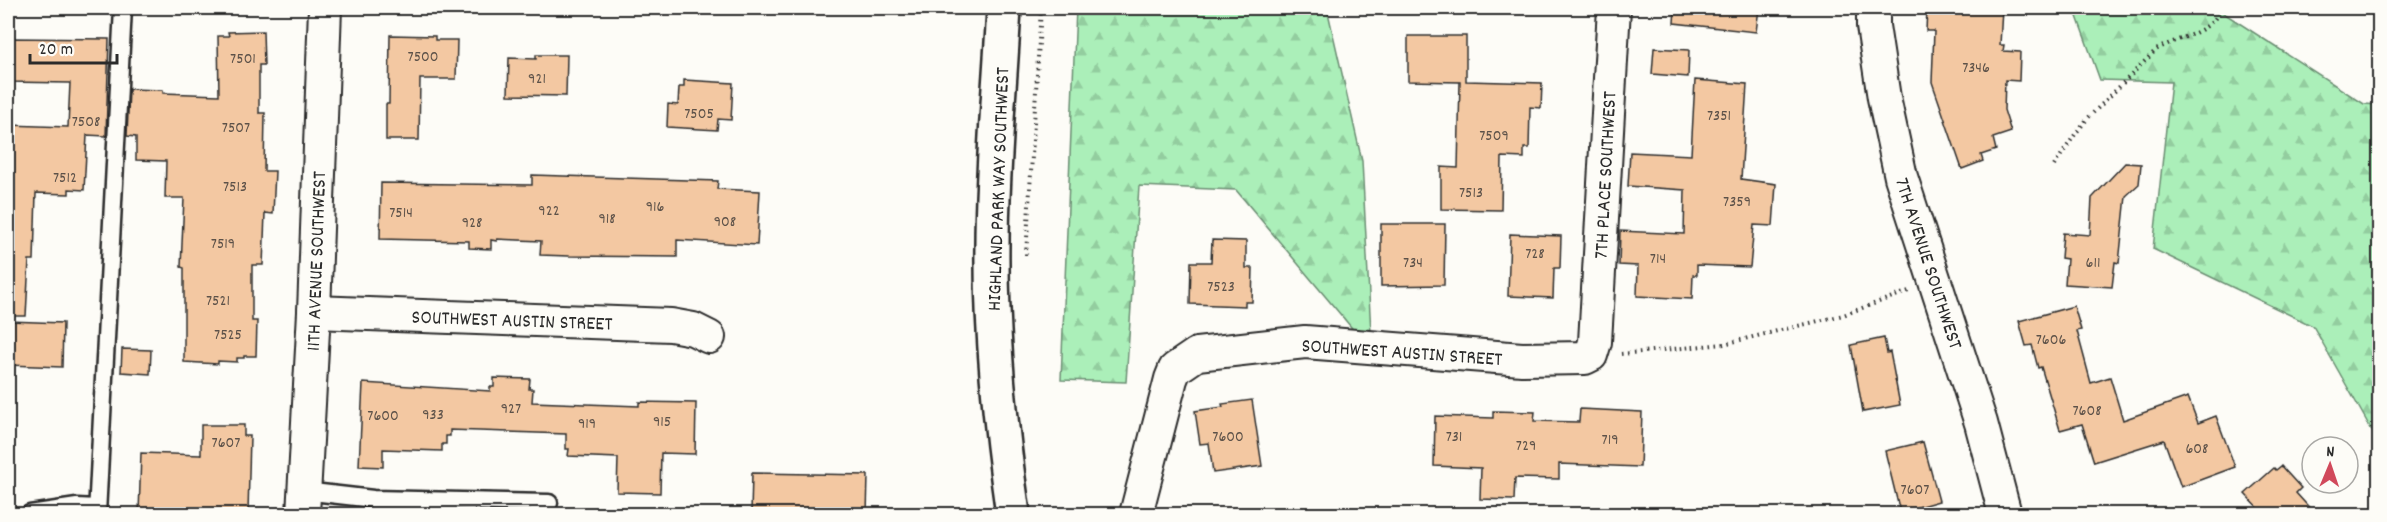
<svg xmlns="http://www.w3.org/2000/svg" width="2387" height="522" font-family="Dekko,sans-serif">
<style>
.forest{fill:url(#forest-firs);stroke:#6b8d72;stroke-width:1.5}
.building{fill:#f3c8a2;stroke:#2b2b2b;stroke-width:1.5}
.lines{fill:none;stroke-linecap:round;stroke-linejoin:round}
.lane-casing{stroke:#2b2b2b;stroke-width:21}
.street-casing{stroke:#2b2b2b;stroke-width:36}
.secondary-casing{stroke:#2b2b2b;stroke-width:38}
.path{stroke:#2b2b2b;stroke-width:4;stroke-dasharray:1.5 4.5;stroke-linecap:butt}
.lane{stroke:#fdfcf7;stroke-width:16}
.street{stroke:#fdfcf7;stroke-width:32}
.secondary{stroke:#fdfcf7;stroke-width:33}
.labels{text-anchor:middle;stroke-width:5;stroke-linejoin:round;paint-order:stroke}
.number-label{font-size:16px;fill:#5d5249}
.street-label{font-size:20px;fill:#2b2b2b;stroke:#fdfcf7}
</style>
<defs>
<pattern id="forest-firs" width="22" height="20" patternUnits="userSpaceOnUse" patternTransform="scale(1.5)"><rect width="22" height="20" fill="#abefb9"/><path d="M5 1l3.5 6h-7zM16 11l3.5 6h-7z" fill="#93cd9f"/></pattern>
</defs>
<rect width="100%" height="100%" fill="#fdfcf7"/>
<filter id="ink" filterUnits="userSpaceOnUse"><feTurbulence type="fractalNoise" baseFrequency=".0167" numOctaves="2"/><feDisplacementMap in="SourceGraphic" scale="12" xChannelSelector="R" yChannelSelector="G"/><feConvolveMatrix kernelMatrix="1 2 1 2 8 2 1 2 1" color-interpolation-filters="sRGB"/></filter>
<g filter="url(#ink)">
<!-- forest -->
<g class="forest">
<path d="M1076 8H1327L1362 161 1372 352 1236 190 1139 186 1126 382 1061 380Z"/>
<path d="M2074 8H2216L2364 104 2379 105V443L2313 326 2153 249 2171 82 2100 80Z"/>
</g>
<!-- building -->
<g class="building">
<path d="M1675 8H1759L1756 32 1674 23Z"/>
<path d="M1927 8H2002L2000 45H2004L2003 51 2020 52 2019 81 2005 80 2004 110 2011 132 1993 138 1996 150 1981 155 1983 161 1962 169 1932 82 1934 31H1926Z"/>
<path d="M263 31 264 65H259V113H265L264 171H275L273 214 265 213 263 265H252V321H257L256 356H244V358H237V362L218 361V364L184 362V268L181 267 184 198H165L166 161 136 160V137L127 136 129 89 163 90V93L219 95 218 36H229L228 32Z"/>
<path d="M390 35 435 36V40H457L456 79H420L419 140H386V104H389Z"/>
<path d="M1408 36H1466V81L1542 83 1541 108 1530 107 1529 148H1524V158L1502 157 1501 210 1441 209V167L1458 168 1460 82 1408 81Z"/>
<path d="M8 38 109 39 106 136 87 135 84 190 69 189V194L36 193 34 260H29L26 316H8V125L68 127 70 83 8 82Z"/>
<path d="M1654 48 1689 50 1688 77 1652 74Z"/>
<path d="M536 55H567L566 96 508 95 509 58 536 59Z"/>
<path d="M684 80 733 83 731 120 718 119 717 130 667 127 668 104 678 105 679 87H684Z"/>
<path d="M1695 80 1747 84 1741 179 1776 184 1773 226 1754 225 1750 267 1697 265V275H1693L1692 299 1637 296 1638 266 1619 265 1620 231 1684 234 1685 190 1628 186 1630 152 1691 155Z"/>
<path d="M2125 163 2141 164 2139 184 2126 196 2119 263 2115 262 2112 287 2065 284 2067 259 2061 258 2063 233 2090 235 2092 198Z"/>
<path d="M532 175 718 181 717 189 760 191 757 245 677 240V257L569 256 540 255 541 241 497 239V241L491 240V249L469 248V241L380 239 381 183 532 185Z"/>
<path d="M1381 224H1445L1444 285 1381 286Z"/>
<path d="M1510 234 1561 236 1560 268H1554L1553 298 1508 296Z"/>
<path d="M1212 240 1246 241V268H1253L1252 302H1245V306L1190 304 1191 262H1211Z"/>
<path d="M2074 306 2081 330 2077 331 2091 383 2110 377 2123 420 2188 397 2198 423 2216 416 2235 467 2181 487 2164 440 2094 462 2082 424 2060 430 2041 367 2038 368 2032 345 2026 346 2019 321Z"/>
<path d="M8 321 63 323 62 367 8 365Z"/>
<path d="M1884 338 1887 353 1890 352 1900 405 1863 412 1851 345Z"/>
<path d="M122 349 151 350 150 374 121 372Z"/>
<path d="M494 378 530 379 529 389H533L532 402 639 406V402L696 403 695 454 661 453 660 493 617 492 618 458 568 456 569 449H566V434L450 430V436H446V444H442V451L383 449V467L359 466 363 383 490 391V387H494Z"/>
<path d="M1252 400 1262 466 1213 473 1209 443 1200 444 1195 411 1223 407 1222 404Z"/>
<path d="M1580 409 1642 412 1640 467 1559 464V479L1515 478 1514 500 1480 499 1481 468 1434 466 1435 416 1493 418V411L1535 412 1534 421 1579 422Z"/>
<path d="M201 425H244V436H250L248 512H244L243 514H139L141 453 201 455Z"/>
<path d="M1923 442 1939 501 1900 512 1885 451Z"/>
<path d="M2281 466 2301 488 2296 493 2315 514H2264L2245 494 2274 468 2276 470Z"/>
<path d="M752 473 868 475 867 514H751Z"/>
</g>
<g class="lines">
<defs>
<g id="lane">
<path d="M304 491 373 499 549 503"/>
<path d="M30 514 77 507 97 508"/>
<path d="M97 514 123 8"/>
</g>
<g id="street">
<path d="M1873 8V26L1884 98 1901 177 1981 423 2005 514"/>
<path d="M314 312 671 325 693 329 709 337"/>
<path d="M303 514 314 312 325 8"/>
<path d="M1136 514 1171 379 1175 369 1197 354 1305 342 1522 359 1585 358 1591 355 1595 342 1614 8"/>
</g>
<path id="secondary" d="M1004 8C1000 86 992 166 992 245 991 336 1000 425 1013 514"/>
</defs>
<!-- lane casing -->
<use href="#lane" class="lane-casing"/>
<!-- street casing -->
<use href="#street" class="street-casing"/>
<!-- secondary casing -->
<use href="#secondary" class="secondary-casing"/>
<!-- path -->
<g class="path">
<path d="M2054 166 2076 133 2088 118 2156 50C2179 36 2210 35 2221 8"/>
<path d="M1026 255 1041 8"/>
<path d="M1621 354 1724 344 1843 315 1909 291"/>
</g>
<!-- lane -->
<use href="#lane" class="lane"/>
<!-- street -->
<use href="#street" class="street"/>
<!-- secondary -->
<use href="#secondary" class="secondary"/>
</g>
</g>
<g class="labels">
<!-- number labels -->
<g class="number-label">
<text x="423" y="61">7500</text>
<text x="243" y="63">7501</text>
<text x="1976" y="72">7346</text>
<text x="537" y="83">921</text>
<text x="699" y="118">7505</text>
<text x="1719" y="120">7351</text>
<text x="86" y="126">7508</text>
<text x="236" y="132">7507</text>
<text x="1494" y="140">7509</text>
<text x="65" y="182">7512</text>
<text x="235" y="191">7513</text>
<text x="1471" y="197">7513</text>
<text x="1737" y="206">7359</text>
<text x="655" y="211">916</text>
<text x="549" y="215">922</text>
<text x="401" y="217">7514</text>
<text x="607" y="223">918</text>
<text x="725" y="226">908</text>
<text x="472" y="227">928</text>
<text x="223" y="248">7519</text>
<text x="1535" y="258">728</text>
<text x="1658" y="263">714</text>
<text x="1413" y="267">734</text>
<text x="2093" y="267">611</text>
<text x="1221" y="291">7523</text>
<text x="218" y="305">7521</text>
<text x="228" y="339">7525</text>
<text x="2051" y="344">7606</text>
<text x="511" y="413">927</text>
<text x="2087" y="415">7608</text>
<text x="433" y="419">933</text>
<text x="383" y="420">7600</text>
<text x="662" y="426">915</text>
<text x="587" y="428">919</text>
<text x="1228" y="441">7600</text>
<text x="1454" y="441">731</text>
<text x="1610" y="444">719</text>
<text x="226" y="447">7607</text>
<text x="1526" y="450">729</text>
<text x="2197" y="453">608</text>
<text x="1915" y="494">7607</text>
</g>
<!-- street labels -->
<g class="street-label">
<text transform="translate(1604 175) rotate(-87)" y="7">7TH PLACE SOUTHWEST</text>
<text transform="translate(997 189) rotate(-88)" y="7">HIGHLAND PARK WAY SOUTHWEST</text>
<text transform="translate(315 261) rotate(-88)" y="7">11TH AVENUE SOUTHWEST</text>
<text transform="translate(1930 263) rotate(72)" y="7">7TH AVENUE SOUTHWEST</text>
<text transform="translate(512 319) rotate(2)" y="7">SOUTHWEST AUSTIN STREET</text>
<text transform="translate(1402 351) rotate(4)" y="7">SOUTHWEST AUSTIN STREET</text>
</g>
</g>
<!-- margin -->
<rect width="2387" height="522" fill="none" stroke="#fdfcf7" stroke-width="30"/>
<rect x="15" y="15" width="2357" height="492" fill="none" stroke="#2b2b2b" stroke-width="2" filter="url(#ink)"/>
<!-- north arrow -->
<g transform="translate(2330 465) rotate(2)"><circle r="28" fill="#fdfcf7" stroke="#a9a8a5" stroke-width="1.5"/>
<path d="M0-4.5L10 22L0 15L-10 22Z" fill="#d1495b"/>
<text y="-9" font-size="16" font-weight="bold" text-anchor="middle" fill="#2b2b2b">N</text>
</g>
<!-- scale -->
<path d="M30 54v9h87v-9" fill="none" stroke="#2b2b2b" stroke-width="3"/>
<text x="39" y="54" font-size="18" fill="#2b2b2b" stroke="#fdfcf7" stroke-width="4.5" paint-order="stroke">20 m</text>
</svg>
